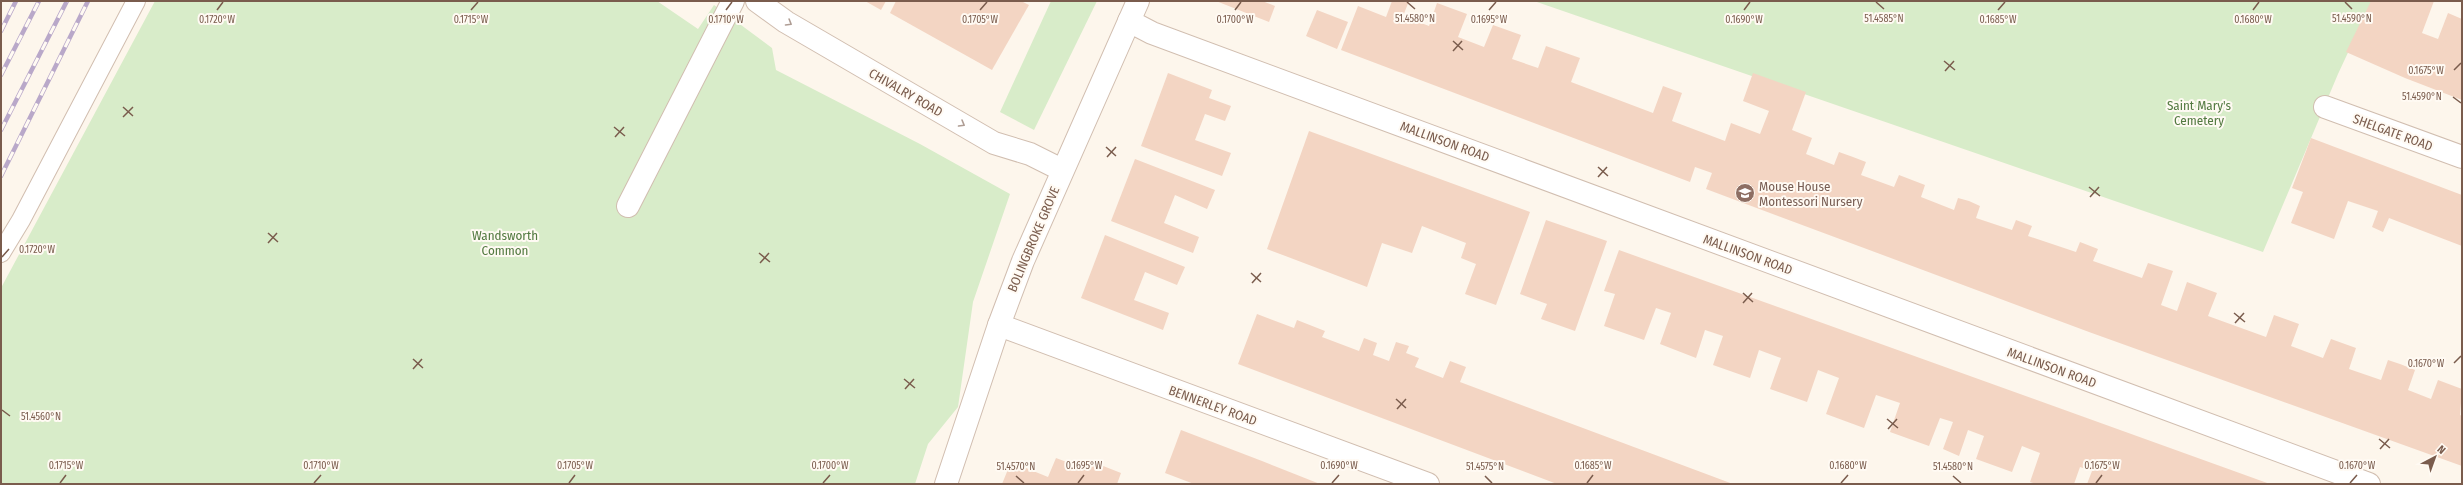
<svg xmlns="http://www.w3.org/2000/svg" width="2463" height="485" font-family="'Fira Sans Condensed',sans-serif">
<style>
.green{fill:#d8ecc9}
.building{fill:#f3d5c3}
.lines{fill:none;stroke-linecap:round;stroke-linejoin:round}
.service-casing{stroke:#d1beb0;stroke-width:20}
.minor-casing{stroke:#d1beb0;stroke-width:24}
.tertiary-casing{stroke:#d1beb0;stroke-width:24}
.service{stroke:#fff;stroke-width:18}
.minor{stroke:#fff;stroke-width:22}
.tertiary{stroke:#fff;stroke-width:22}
.rail-casing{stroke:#b9a8c9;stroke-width:4.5}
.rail{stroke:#fffaf3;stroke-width:3;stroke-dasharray:9;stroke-linecap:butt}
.oneway{stroke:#af9d94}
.ticks{fill:none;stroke:#7a5c4d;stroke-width:1.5}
.labels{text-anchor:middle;stroke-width:4;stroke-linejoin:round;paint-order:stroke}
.street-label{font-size:13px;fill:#7a5c4d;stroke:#fffaf3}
.park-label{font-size:13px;fill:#537a41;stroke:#fffaf3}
.education-label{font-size:13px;fill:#785e54;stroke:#fffaf3;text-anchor:start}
.ticks-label{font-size:10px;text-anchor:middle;fill:#7a5c4d;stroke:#fffaf3;stroke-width:4;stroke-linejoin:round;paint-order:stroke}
</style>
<rect width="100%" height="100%" fill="#fdf6ec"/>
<!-- green -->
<g class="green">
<path d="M155 1H657L698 29 714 5 772 48 776 70 920 144 1010 194 973 302 958 407 928 444 915 484H1V288Z"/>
<path d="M1051 1H1097L1034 130 1000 112Z"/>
<path d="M1534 1H2372L2338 74 2263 252Z"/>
</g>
<!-- building -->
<g class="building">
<path d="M865 1H886L881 10Z"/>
<path d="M896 1H1021L1029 5 992 70 890 13Z"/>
<path d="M1216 1H1262L1275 6 1269 22Z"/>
<path d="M1392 1H1409L1403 16 1429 26 1437 3 1467 14 1458 37 1484 47 1493 25 1521 35 1512 59 1538 68 1546 46 1580 58 1571 82 1653 113 1663 86 1682 93 1672 121 1725 141 1731 123 1760 134 1769 111 1743 101 1753 73 1806 92 1792 130 1812 138 1806 154 1834 165 1839 152 1853 157 1866 162 1861 175 1894 187 1899 175 1925 185 1921 197 1954 210 1958 198 1969 201 1980 206 1976 218 2012 230 2016 220 2032 226 2028 236 2076 252 2080 242 2098 249 2093 261 2142 278 2148 263 2173 271 2161 305 2177 311 2187 282 2217 293 2208 316 2266 337 2274 315 2299 324 2291 346 2323 358 2331 339 2356 348 2349 369 2381 380 2388 360 2400 364 2415 370 2408 390 2431 399 2438 380 2462 389 2460 415 2462 416V466L2089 332 1706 189 1712 173 1695 167 1690 182 1341 50 1358 6 1386 17Z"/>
<path d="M2371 1H2434L2422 33 2438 39 2448 13 2462 19V100L2405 78 2346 52Z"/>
<path d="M1317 10 1348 22 1337 49 1306 36Z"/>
<path d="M1168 73 1212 90 1209 98 1231 106 1225 121 1205 114 1195 140 1231 153 1222 176 1141 146Z"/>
<path d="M1309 131 1530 212 1496 305 1465 294 1476 264 1461 258 1466 243 1422 226 1412 253 1382 243 1367 287 1267 249Z"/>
<path d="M2311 138 2462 195V246L2389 218 2383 232 2372 227 2378 211 2348 201 2334 239 2291 223 2303 192 2292 188Z"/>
<path d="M1135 159 1215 190 1207 209 1175 195 1164 223 1199 237 1193 253 1111 221Z"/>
<path d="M1546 220 1607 241 1575 331 1541 319 1547 304 1520 294Z"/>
<path d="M1105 235 1185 267 1177 285 1145 272 1134 300 1169 313 1163 330 1081 298Z"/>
<path d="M1619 250 1842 330 2270 484H2087L2092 471 2080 467 2074 484H2036L2030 482 2040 453 2022 446 2012 472 1976 459 1984 436 1968 430 1959 456 1943 449 1953 422 1940 418 1929 446 1890 432 1900 403 1876 395 1864 428 1826 414 1839 378 1818 370 1807 402 1770 389 1781 358 1759 350 1750 378 1713 365 1723 336 1705 330 1696 358 1660 344 1671 313 1656 308 1644 340 1604 326 1615 294 1604 291Z"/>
<path d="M1257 314 1294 328 1297 320 1325 331 1322 337 1359 351 1364 338 1377 343 1373 355 1389 361 1396 342 1409 346 1406 353 1419 358 1415 367 1443 378 1450 361 1466 367 1460 382 1733 484H1557L1238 364Z"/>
<path d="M1181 430 1262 461 1320 484H1194L1165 473Z"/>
<path d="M1056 458 1085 469 1088 460 1121 473 1117 484H1002L1011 462 1048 477Z"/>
</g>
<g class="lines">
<defs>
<path id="service" d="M1 253 21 220 136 1"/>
<g id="minor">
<path d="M757 1 786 22 994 143 1030 154 1062 170"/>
<path d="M1129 21 1152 33 2369 484"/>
<path d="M2325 107 2462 157"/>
<path d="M628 206 733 1"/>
<path d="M999 325 1428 484"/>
</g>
<path id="tertiary" d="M946 484 999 325 1023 261 1138 1"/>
</defs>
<!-- service casing -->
<use href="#service" class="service-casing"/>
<!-- minor casing -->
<use href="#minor" class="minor-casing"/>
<!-- tertiary casing -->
<use href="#tertiary" class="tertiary-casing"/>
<!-- service -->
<use href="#service" class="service"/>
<!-- minor -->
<use href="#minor" class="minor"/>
<!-- tertiary -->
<use href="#tertiary" class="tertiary"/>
<defs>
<g id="rail">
<path d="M1 31 16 1"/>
<path d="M1 75 39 1"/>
<path d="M1 130 67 1"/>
<path d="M1 176 88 1"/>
</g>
</defs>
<!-- rail casing -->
<use href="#rail" class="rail-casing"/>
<!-- rail -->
<use href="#rail" class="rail"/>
</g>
<!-- one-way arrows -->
<defs><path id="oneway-chevron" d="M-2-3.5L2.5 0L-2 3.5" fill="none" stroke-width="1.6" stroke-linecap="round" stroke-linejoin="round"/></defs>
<g class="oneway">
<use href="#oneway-chevron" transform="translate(789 23) rotate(31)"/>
<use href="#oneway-chevron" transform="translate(962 124) rotate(30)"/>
</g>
<!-- ticks -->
<path class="ticks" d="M1407 2 1415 9M1876 2 1884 9M2345 2 2352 9M217 10 223 2M471 10 478 2M726 10 732 2M980 10 987 2M1235 10 1241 2M1489 10 1496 2M1744 10 1750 2M1998 10 2005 2M2253 10 2259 2M1453 41 1463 50M1453 51 1462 41M1944 61 1955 70M2454 70 2461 63M1945 71 1954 61M2453 97 2461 103M123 107 133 116M123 117 133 107M614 127 625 136M615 137 624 127M1106 147 1116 156M1107 157 1116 147M1598 167 1608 176M1598 177 1607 167M2089 187 2100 196M2090 197 2099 187M268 233 278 242M268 243 277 233M759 253 770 262M2 257 9 249M760 263 769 253M1251 273 1261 282M1252 283 1261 273M1743 293 1753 302M1743 303 1752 293M2234 313 2245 322M2235 323 2244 313M413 359 423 368M2454 363 2461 356M413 369 422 359M904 379 915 388M905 389 914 379M1396 399 1406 408M1397 409 1406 399M2 410 10 416M1887 419 1898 428M1888 429 1897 419M2379 439 2390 448M2380 449 2389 439M1016 476 1024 483M1485 476 1492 483M1953 476 1961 483M60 483 66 475M314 483 321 475M569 483 575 475M823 483 830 475M1078 483 1084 475M1332 483 1339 475M1587 483 1593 475M1841 483 1848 475M2096 483 2102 475M2350 483 2357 475"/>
<!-- icons -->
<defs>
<symbol id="school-disc" viewBox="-11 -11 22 22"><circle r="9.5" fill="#8d6e63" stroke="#fffaf3"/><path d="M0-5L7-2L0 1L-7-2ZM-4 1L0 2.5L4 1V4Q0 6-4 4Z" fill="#fff"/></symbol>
</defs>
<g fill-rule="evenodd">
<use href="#school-disc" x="1734" y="182" width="22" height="22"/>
</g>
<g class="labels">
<!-- street labels -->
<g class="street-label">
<text transform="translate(906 92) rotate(30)" y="5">CHIVALRY ROAD</text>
<text transform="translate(2393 132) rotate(20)" y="5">SHELGATE ROAD</text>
<text transform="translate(1445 141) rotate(20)" y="5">MALLINSON ROAD</text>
<text transform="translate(1033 239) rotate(-67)" y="5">BOLINGBROKE GROVE</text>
<text transform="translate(1748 254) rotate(20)" y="5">MALLINSON ROAD</text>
<text transform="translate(2052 367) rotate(20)" y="5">MALLINSON ROAD</text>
<text transform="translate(1213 405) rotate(20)" y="5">BENNERLEY ROAD</text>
</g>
<!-- park labels -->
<g class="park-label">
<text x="2199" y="110">Saint Mary's<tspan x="2199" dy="15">Cemetery</tspan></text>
<text x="505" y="240">Wandsworth<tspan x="505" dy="15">Common</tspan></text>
</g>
<!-- education labels -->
<g class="education-label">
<text x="1759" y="191">Mouse House<tspan x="1759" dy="15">Montessori Nursery</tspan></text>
</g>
</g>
<g class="ticks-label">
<text x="1415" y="22">51.4580°N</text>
<text x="1884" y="22">51.4585°N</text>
<text x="2352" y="22">51.4590°N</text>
<text x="217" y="23">0.1720°W</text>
<text x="471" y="23">0.1715°W</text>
<text x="726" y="23">0.1710°W</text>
<text x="980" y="23">0.1705°W</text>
<text x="1235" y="23">0.1700°W</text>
<text x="1489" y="23">0.1695°W</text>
<text x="1744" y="23">0.1690°W</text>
<text x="1998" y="23">0.1685°W</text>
<text x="2253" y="23">0.1680°W</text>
<text x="2426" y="74">0.1675°W</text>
<text x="2422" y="100">51.4590°N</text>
<text x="37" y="253">0.1720°W</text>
<text x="2426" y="367">0.1670°W</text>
<text x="41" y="420">51.4560°N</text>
<text x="66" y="469">0.1715°W</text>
<text x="321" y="469">0.1710°W</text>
<text x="575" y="469">0.1705°W</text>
<text x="830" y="469">0.1700°W</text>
<text x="1084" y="469">0.1695°W</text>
<text x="1339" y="469">0.1690°W</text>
<text x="1593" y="469">0.1685°W</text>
<text x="1848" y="469">0.1680°W</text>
<text x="2102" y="469">0.1675°W</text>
<text x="2357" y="469">0.1670°W</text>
<text x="1016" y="470">51.4570°N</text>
<text x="1485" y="470">51.4575°N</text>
<text x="1953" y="470">51.4580°N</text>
</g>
<!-- border -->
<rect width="2463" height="485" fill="none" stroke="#7a5c4d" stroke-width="4"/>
<!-- north arrow -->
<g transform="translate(2435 457) rotate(41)" stroke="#fffaf3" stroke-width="3" paint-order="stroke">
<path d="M0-3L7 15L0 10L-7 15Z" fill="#7a5c4d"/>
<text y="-6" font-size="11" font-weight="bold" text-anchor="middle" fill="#7a5c4d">N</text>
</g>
</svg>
